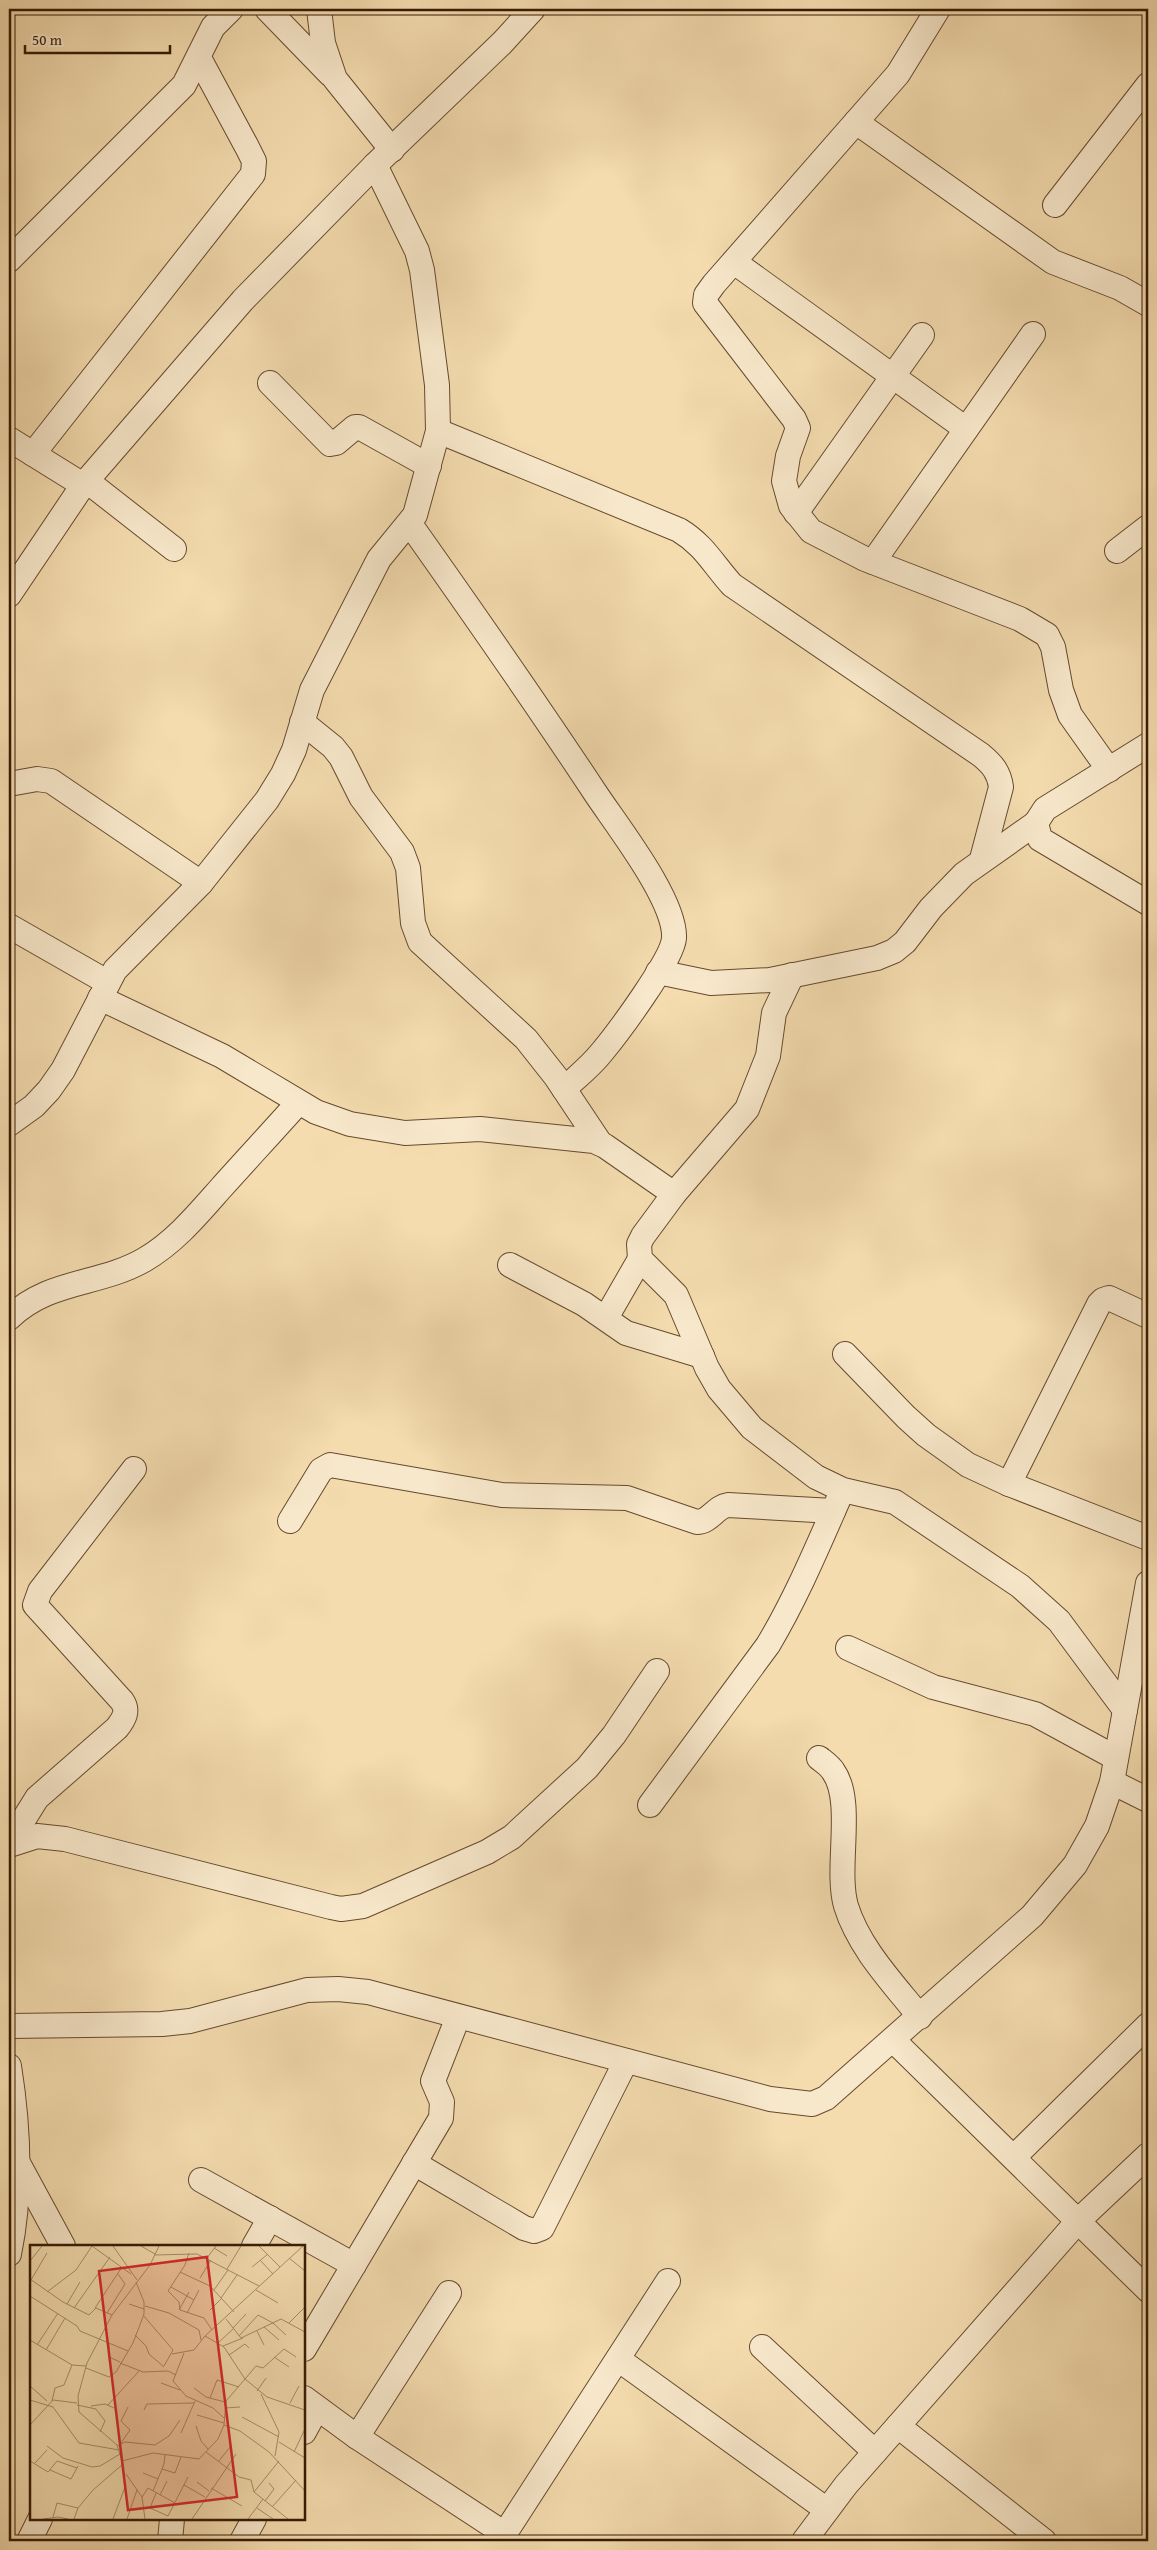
<svg xmlns="http://www.w3.org/2000/svg" width="1157" height="2550" font-family="'Gentium Book Plus',serif">
<style>
.lines{fill:none;stroke-linecap:round;stroke-linejoin:round}
.minor-casing{stroke:#664a2e;stroke-width:26}
.minor{stroke:#f8e8cb;stroke-width:24}
.inset-road{fill:none;stroke:#a88e6a;stroke-width:1}
.view{fill:#d62828;fill-opacity:0.15;stroke:#d62828;stroke-width:2.5}
.inset-edge{fill:none;stroke:#361a03;stroke-width:2.5}
</style>
<rect width="100%" height="100%" fill="#f4dcaf"/>
<filter id="stains"><feTurbulence type="fractalNoise" baseFrequency=".004" numOctaves="4"/><feColorMatrix values="0 0 0 0 .2 0 0 0 0 .09 0 0 0 0 .02 0 0 0 .5 -.17"/></filter>
<radialGradient id="worn" r=".72"><stop offset=".6" stop-color="#630" stop-opacity="0"/><stop offset="1" stop-color="#630" stop-opacity=".3"/></radialGradient>
<g class="lines">
<defs>
<g id="minor">
<path d="M267 9 330 74"/>
<path d="M319 9 323 43 335 79 392 150"/>
<path d="M938 9 898 74 714 284 706 295 705 303 794 419 798 428 788 456 784 481 791 506 811 531 865 559 1020 619 1047 635 1053 647 1061 690 1070 715 1109 770"/>
<path d="M856 122 1053 262 1120 288 1148 304"/>
<path d="M1055 205 1148 85"/>
<path d="M9 260 184 85 213 27 231 9"/>
<path d="M734 262 966 429"/>
<path d="M270 383 330 444 336 443 355 427H359L429 466"/>
<path d="M438 431 679 530C704 545 713 564 732 585L981 755C992 764 999 772 1001 787L982 859"/>
<path d="M9 439 83 485"/>
<path d="M33 454 253 174 254 161 247 147 199 58"/>
<path d="M87 481 174 549"/>
<path d="M796 513 922 335"/>
<path d="M410 524C473 613 536 703 596 794 618 827 676 901 674 938 673 959 617 1034 602 1052 591 1066 577 1077 564 1089"/>
<path d="M1117 551 1148 527"/>
<path d="M873 562 1033 334"/>
<path d="M9 595 83 485 243 300 375 165 502 43 533 9"/>
<path d="M302 722 333 747 341 757 361 797 402 852 408 868 413 923 420 942 526 1039 556 1077 600 1143"/>
<path d="M1148 745 1045 809 1036 823 1040 839 1148 903"/>
<path d="M9 784 37 779 51 781 201 883"/>
<path d="M9 926 107 982"/>
<path d="M658 972 711 983 770 980 877 958 894 951 905 942 931 908 964 874 1036 823"/>
<path d="M792 975 774 1013 768 1056 747 1109 674 1194 643 1236 639 1244 640 1259 676 1295 707 1368 719 1389 752 1428 816 1477 843 1490 895 1502 1020 1586 1059 1621 1125 1710"/>
<path d="M100 998 222 1056 316 1112 350 1124 405 1133 480 1129 594 1141 605 1146 674 1194"/>
<path d="M9 1124 34 1106 49 1090 63 1070 115 970 201 883 267 800 283 774 294 750 312 690 379 559 415 515 438 431 437 385 422 270 417 251 375 165"/>
<path d="M510 1265 584 1304 626 1333 702 1356"/>
<path d="M9 1318C50 1279 98 1286 144 1260 175 1242 198 1214 221 1188 247 1159 273 1131 298 1103"/>
<path d="M606 1318 640 1259"/>
<path d="M845 1354 906 1417 926 1435 968 1465 1009 1484 1148 1538"/>
<path d="M1009 1484 1099 1304 1103 1300 1109 1298 1148 1316"/>
<path d="M290 1521 321 1470 330 1465 502 1495 627 1498 697 1522C710 1522 715 1507 728 1505L833 1511"/>
<path d="M848 1648 933 1687 1035 1714 1116 1758"/>
<path d="M819 1758C824 1762 830 1766 833 1771 855 1801 835 1868 846 1906 859 1948 893 1983 920 2017"/>
<path d="M1112 1782 1148 1800"/>
<path d="M650 1805 768 1645C796 1598 817 1548 839 1498"/>
<path d="M9 1843 37 1798 117 1728C124 1719 129 1711 122 1701L35 1605 40 1591 134 1469"/>
<path d="M9 1845 37 1836 65 1839 331 1907 341 1909 363 1906 487 1852 512 1837 587 1768 614 1735 657 1671"/>
<path d="M9 2026 162 2024 190 2021 307 1990 338 1989 368 1992 770 2099 812 2104 826 2098 1032 1916 1075 1865 1097 1826 1112 1782 1148 1583"/>
<path d="M893 2040 1148 2290"/>
<path d="M9 2066C19 2129 22 2191 9 2254"/>
<path d="M1014 2157 1148 2025"/>
<path d="M18 2163 63 2246"/>
<path d="M414 2163 524 2228 534 2231 542 2228 626 2061"/>
<path d="M201 2180 354 2265"/>
<path d="M254 2246 270 2218"/>
<path d="M762 2347 875 2452"/>
<path d="M304 2349 441 2118 442 2102 433 2081 458 2017"/>
<path d="M618 2359 827 2510"/>
<path d="M304 2398 357 2437 505 2534"/>
<path d="M898 2426 1044 2541"/>
<path d="M304 2432 317 2408"/>
<path d="M357 2437 449 2293"/>
<path d="M29 2541 40 2519"/>
<path d="M170 2541 172 2519"/>
<path d="M242 2541 254 2519"/>
<path d="M500 2541 668 2281"/>
<path d="M804 2541 846 2485 1079 2220 1148 2155"/>
</g>
</defs>
<!-- minor casing -->
<use href="#minor" class="minor-casing"/>
<!-- minor -->
<use href="#minor" class="minor"/>
</g>
<!-- overview -->
<g transform="translate(30 2245)">
<rect width="275" height="275" fill="#f4dcaf"/>
<path class="inset-road" d="M62 1 101 29M83 1 107 35M111 1 125 9M229 1 250 22M184 3 197 11M159 8 155 20 138 46 149 57 150 65 174 73 182 85M124 10 167 9 229 41M177 13 186 1M259 13 275 26M230 15 243 29M0 16 12 1M222 22 238 9M197 24 211 1M150 27 180 41 204 67M170 33 181 15M0 34 33 57 59 70 66 63 82 70M1 35 17 8M141 42 164 55M184 45 198 25M226 45 248 58M17 47 46 25 62 1M0 51 47 81 50 86 98 106M191 53 207 30M37 59 50 37M99 59 114 64M115 61 139 68 169 85 171 95M44 63 80 12M65 63 92 22M149 65 159 47M180 65 191 54M77 68 95 39 88 29M157 68 169 45M113 70 143 105 134 121M196 74 211 93 251 74 275 87M259 78 275 62M234 82 249 95M203 83 216 69M227 86 234 100M105 90 116 101 119 109 134 122M209 91 228 70 243 78 256 90M0 95 42 120 56 121M188 98 203 84M79 99V112L90 117M7 100 28 68M193 101 213 93M16 105 35 73M154 108 143 136 156 151 183 163 194 173M142 109 164 105 175 91M199 110 215 99 219 103M244 112 259 122M266 112 254 104 233 123 226 121 215 134 237 152 275 165M90 118 113 127 138 126 146 130M56 123 79 132 86 127 103 98 114 69V57L106 37M131 138 150 145M0 141 17 156M164 143 176 152 195 157M227 146 236 133M231 149 249 187 245 211M180 153 187 135 209 142M0 155 23 162 49 198 89 205M22 156 25 143 34 140 42 120M260 158 269 141M47 160 66 164 75 176 70 187M78 160 109 126M61 161 75 159 84 163M195 163 210 162M114 165 117 159 164 158M167 170 194 178M212 172 249 192M0 180 23 155 47 158M194 180 210 186 239 207 275 246M166 181 171 196 178 204M151 188 165 156M249 197 275 213M91 198 100 185 91 176 98 162M17 201 33 213 62 222 70 221 90 209M87 201 95 197 125 200 139 191 150 175M176 207 209 232 221 235 224 247 258 274M264 207 275 184M0 216 18 227 27 216 47 223M92 216 123 208 169 214 188 194 194 180 196 156 215 134 194 102 175 91 273 1M189 216 200 202M5 218 17 205M132 224 145 228 151 212M20 225 41 234 48 221M113 228 128 234M96 229 112 252 115 274M167 237 179 246M154 240 175 252M181 243 212 261M123 246 134 219 135 210M224 247 249 216M126 248 120 263 138 271 158 232M130 250 137 236M112 252 118 243 145 258M235 256 244 244 239 238M242 262 266 235M227 263 243 274M23 272 27 258 48 263M13 274 28 272 38 274M44 274 48 263 63 245 93 219M83 274 95 242 93 219 87 200 49 167 48 151 57 118 82 70 120 20 129 1M97 274 107 245M162 274 206 209M218 274 233 254"/>
<path class="view" d="M177 12 207 252 98 265 69 26Z"/>
<rect width="275" height="275" class="inset-edge"/>
</g>
<!-- margin -->
<rect width="1157" height="2550" fill="none" stroke="#f4dcaf" stroke-width="30"/>
<rect x="10" y="10" width="1137" height="2530" fill="none" stroke="#361a03" stroke-width="2.5"/>
<rect x="15" y="15" width="1127" height="2520" fill="none" stroke="#361a03"/>
<!-- scale -->
<path d="M25 45v8h145v-8" fill="none" stroke="#361a03" stroke-width="2.5"/>
<text x="32" y="45" font-size="15" fill="#361a03" stroke="#f8e8cb" stroke-width="4" paint-order="stroke">50 m</text>
<rect width="100%" height="100%" filter="url(#stains)"/>
<rect width="100%" height="100%" fill="url(#worn)"/>
</svg>
